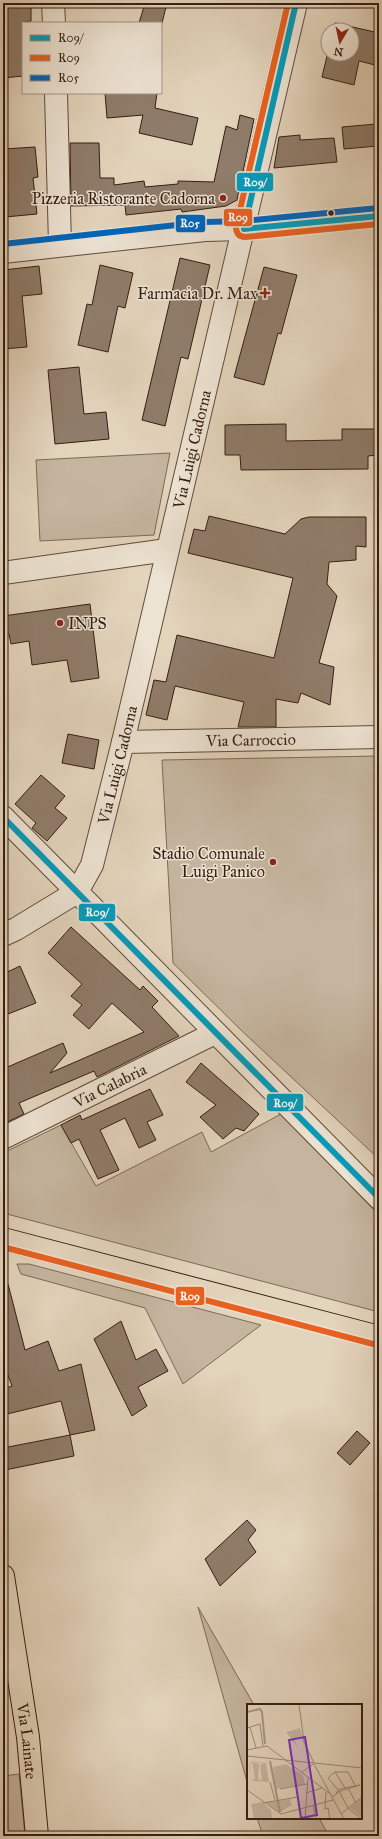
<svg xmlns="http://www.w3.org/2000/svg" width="382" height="1839" font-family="'IM FELL Great Primer',serif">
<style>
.green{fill:#c5b59f;stroke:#7c6958}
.building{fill:#8f7c6a;stroke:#341d11}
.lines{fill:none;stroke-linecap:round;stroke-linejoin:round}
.minor-casing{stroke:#604b3c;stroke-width:24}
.major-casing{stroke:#341d11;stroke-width:24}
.minor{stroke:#ede3d3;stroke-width:22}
.major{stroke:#e3d4bc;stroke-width:22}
.bus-1-casing{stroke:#ede3d3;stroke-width:9}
.bus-2-casing{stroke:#ede3d3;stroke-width:9}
.bus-3-casing{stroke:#ede3d3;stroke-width:9}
.bus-1{stroke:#059bbb;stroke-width:6}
.bus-2{stroke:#e86121;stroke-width:6}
.bus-3{stroke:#0065bd;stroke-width:6}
.poi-dot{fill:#8f2418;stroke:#ede3d3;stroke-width:1.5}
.bus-dot{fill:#341d11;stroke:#ede3d3;stroke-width:1.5}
.labels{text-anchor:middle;stroke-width:3;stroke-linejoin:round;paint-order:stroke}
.poi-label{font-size:16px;fill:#341d11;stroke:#ede3d3;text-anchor:end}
.street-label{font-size:16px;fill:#341d11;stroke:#ede3d3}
.inset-river{fill:none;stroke:#a89682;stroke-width:2}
.inset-road{fill:none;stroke:#9d8b78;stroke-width:1}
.view{fill:#7b2cbf;fill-opacity:0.15;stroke:#7b2cbf;stroke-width:2}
.inset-edge{fill:none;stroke:#341d11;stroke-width:2}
.line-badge{stroke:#ede3d3;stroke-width:1.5}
.badge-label{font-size:11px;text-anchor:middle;font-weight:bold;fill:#fff}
</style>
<rect width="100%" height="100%" fill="#e3d4bc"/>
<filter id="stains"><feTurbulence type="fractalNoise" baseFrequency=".005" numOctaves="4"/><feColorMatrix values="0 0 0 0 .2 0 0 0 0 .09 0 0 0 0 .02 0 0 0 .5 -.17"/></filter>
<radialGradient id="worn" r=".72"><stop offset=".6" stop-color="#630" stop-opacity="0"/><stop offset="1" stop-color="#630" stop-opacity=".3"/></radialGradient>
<!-- green -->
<g class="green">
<path d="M170 453 154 535 40 541 36 460Z"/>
<path d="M379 756V1159L243 1032 173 963 162 760Z"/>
<path d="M281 1114 379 1215V1312L3 1213V1153L61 1125 96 1186 202 1132 211 1152Z"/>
<path d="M17 1264H29L261 1325 183 1384 145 1308 21 1274Z"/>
<path d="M198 1607 254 1705H248V1785Z"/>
<path d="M19 1774 25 1836H3V1776Z"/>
<path d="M257 1818H319L329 1836H263Z"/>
</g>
<!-- building -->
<g class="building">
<path d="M3 3H23V6H31V21L23 22V76L3 78Z"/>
<path d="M145 3H167L162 23H139Z"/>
<path d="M335 23 379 33V66L359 61 354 85 322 77 328 52V54H352V30H333Z"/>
<path d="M105 93H157L155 108 198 118 192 145 139 133 143 115 107 118Z"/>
<path d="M240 115 254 119 237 200 226 206 182 212 181 209 126 215 125 205 71 206 70 143H99L100 178H114V185L144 181 145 187 178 184V181L214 182 226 126 237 130Z"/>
<path d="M376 124 378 146 344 149 342 127Z"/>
<path d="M300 135V140L334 138 337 162 274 168 279 137Z"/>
<path d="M35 147 38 177 33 178 37 214 5 217 3 186 7 185 4 149Z"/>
<path d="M180 258 210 265 188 359 181 357 165 426 142 420Z"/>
<path d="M100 265 133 273 125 308 118 306 108 352 78 345 87 304 92 305Z"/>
<path d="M39 266 42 294 22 296 27 347 3 349V270Z"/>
<path d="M264 267 297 275 281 334 278 333 264 385 234 377Z"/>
<path d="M79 367 84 414 106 412 109 439 55 444 48 370Z"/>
<path d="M286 424V441L342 440V429H376L377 455 368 456V469L241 470 240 455H225V425Z"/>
<path d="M209 516 285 534 301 519 309 517H366V547L356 546V560L329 562 327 584 337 596 319 663 334 667 330 705 301 693 298 703 276 699V727H238L244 702 175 686 167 720 146 715 154 680 166 682 177 635 274 658 293 578 188 553 194 529 205 531Z"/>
<path d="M90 604 99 678 71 682 67 660 32 665 29 641 11 644 9 634 3 635V616Z"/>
<path d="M68 734 99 740 94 769 62 763Z"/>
<path d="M41 775 65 796 55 808 67 818 47 841 32 828 36 823 15 804Z"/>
<path d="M71 927 140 990 143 986 158 1001 152 1007 179 1036 97 1077 94 1071 19 1103 24 1114 3 1124V1069L63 1043 67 1053 50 1073 144 1032 112 1003 89 1029 73 1015 82 1005 71 996 82 984 48 953Z"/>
<path d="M20 966 36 1003 3 1016V974Z"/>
<path d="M201 1063 259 1114 244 1131 236 1128 223 1139 200 1117 216 1105 186 1082Z"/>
<path d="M150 1089 163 1115 147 1122 156 1140 139 1148 125 1118 100 1130 119 1170 98 1179 79 1139 71 1143 61 1125 80 1115 82 1120Z"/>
<path d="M3 1284H8L25 1350 48 1341 59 1371 81 1364 95 1430 70 1435 61 1401 3 1415V1389L12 1386 3 1362Z"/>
<path d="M121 1321 136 1360 156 1349 168 1371 138 1387 147 1406 132 1416 94 1339Z"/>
<path d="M357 1431 370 1443 350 1465 337 1453Z"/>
<path d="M70 1435 74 1456 5 1470 3 1448Z"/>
<path d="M247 1520 256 1530 248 1540 256 1552 220 1586 205 1559Z"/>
</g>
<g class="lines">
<defs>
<g id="minor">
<path d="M53 3 54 23"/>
<path d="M56 93 60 245"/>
<path d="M3 252 205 230 244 229 379 216"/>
<path d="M3 573 167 550"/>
<path id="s1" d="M123 742 379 737"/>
<path d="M3 817 379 1198"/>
<path id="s2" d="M3 935 16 929 77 892 92 865 123 742 296 3"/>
<path id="s3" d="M3 1138 215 1033"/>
</g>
<g id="major">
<path d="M3 1239 379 1337"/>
<path id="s4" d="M3 1576 28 1737 37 1836"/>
</g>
</defs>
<!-- minor casing -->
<use href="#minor" class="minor-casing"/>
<!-- major casing -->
<use href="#major" class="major-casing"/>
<!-- minor -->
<use href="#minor" class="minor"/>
<!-- major -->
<use href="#major" class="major"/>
<defs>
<g id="bus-1">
<path d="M296 3 244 229 379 216"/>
<path d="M3 817 379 1198"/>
</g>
<g id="bus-2">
<path d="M288 3 236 227C236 233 239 237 245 237L379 224"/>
<path d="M3 1247 377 1345"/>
</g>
<path id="bus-3" d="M3 244 204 222 244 221 378 208"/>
</defs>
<!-- bus-1 casing -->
<use href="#bus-1" class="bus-1-casing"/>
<!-- bus-2 casing -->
<use href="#bus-2" class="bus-2-casing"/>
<!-- bus-3 casing -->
<use href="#bus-3" class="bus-3-casing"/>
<!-- bus-1 -->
<use href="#bus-1" class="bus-1"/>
<!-- bus-2 -->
<use href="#bus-2" class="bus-2"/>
<!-- bus-3 -->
<use href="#bus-3" class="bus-3"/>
</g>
<!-- markers -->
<g class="poi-dot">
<circle cx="223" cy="198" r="4"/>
<path d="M263 287h4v4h4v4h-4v4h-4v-4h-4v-4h4z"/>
<circle cx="60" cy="623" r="4"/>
<circle cx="273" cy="862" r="4"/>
</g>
<circle class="bus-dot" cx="331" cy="213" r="3.5"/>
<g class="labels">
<!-- poi labels -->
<g class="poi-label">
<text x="215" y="204">Pizzeria Ristorante Cadorna</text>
<text x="257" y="299">Farmacia Dr. Max</text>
<text x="68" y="629" text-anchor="start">INPS</text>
<text x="265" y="859">Stadio Comunale<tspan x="265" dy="18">Luigi Panico</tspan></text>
</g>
<!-- street labels -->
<g class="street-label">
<text dy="6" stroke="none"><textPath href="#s2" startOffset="544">Via Luigi Cadorna</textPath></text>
<text dy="6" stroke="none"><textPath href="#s1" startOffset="128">Via Carroccio</textPath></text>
<text dy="6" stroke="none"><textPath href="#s2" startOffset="220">Via Luigi Cadorna</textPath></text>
<text dy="6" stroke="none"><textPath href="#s3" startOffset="119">Via Calabria</textPath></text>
<text dy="6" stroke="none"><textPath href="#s4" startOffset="167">Via Lainate</textPath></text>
</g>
</g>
<!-- overview -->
<g transform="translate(247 1704)">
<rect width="115" height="115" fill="#e3d4bc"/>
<path d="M53 24 55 32 47 35 51 44 39 28ZM5 57 19 59 22 78 6 77 2 60ZM5 58 17 59 13 61 15 76 11 75 12 60 5 58 8 76 5 75 3 60ZM39 60 56 71 58 80 29 85 26 63ZM115 94V114L103 104ZM43 95 45 101 32 109 19 98ZM15 98 24 106 25 115H7L4 100Z" fill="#c5b59f" fill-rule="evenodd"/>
<path class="inset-river" d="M0 8 13 5 15 8 18 40M23 57 33 108"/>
<path class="inset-road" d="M52 0 57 38 67 59M3 23 9 44M0 24 13 20 16 42M0 46 20 42 82 89M0 52 115 64M67 60 97 115M88 68H101L109 83M88 68 81 74 92 87M88 68 98 84M54 69 66 60M23 78 28 96M101 84 109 99M33 85 60 80M0 86 34 110M92 87 101 104 114 115M59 89 75 84M85 93 93 87 113 81 93 85 89 89M16 99 51 93M66 101 69 114M78 105 79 88M78 105 81 104 83 115M34 110 86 96M94 110 115 93M58 114 75 115M58 115 61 74"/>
<path class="view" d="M58 33 70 111 54 114 42 36Z"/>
<rect width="115" height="115" class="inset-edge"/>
</g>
<g class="line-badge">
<rect x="236" y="172" width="38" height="20" rx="4" fill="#059bbb"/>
<rect x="223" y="208" width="30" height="19" rx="4" fill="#e86121"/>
<rect x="175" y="214" width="31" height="19" rx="4" fill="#0065bd"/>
<rect x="78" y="903" width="38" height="19" rx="4" fill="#059bbb"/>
<rect x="266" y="1093" width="38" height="19" rx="4" fill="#059bbb"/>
<rect x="175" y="1286" width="30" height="20" rx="4" fill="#e86121"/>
</g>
<g class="badge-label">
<text x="255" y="186">R09/</text>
<text x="238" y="221">R09</text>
<text x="190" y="227">R05</text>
<text x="97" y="916">R09/</text>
<text x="285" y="1107">R09/</text>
<text x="190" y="1300">R09</text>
</g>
<!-- margin -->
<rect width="382" height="1839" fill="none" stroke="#e3d4bc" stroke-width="16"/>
<rect x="4" y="4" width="374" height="1831" fill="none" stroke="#341d11" stroke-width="2"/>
<rect x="8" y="8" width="366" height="1823" fill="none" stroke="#341d11"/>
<!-- legend -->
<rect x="22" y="22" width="140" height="72" fill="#ede3d3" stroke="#a39485"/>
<rect x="30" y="35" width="20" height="6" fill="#059bbb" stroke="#a39485"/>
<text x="58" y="42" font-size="12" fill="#341d11">R09/</text>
<rect x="30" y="55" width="20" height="6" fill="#e86121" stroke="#a39485"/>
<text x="58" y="62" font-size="12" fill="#341d11">R09</text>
<rect x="30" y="75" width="20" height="6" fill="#0065bd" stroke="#a39485"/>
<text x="58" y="82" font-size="12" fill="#341d11">R05</text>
<!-- north arrow -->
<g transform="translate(340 42) rotate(189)"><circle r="19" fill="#ede3d3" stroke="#a39485"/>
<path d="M0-3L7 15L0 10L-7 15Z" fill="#8f2418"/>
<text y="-6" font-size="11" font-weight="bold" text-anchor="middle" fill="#341d11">N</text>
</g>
<rect width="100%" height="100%" filter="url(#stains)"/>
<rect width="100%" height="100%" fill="url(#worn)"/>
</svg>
